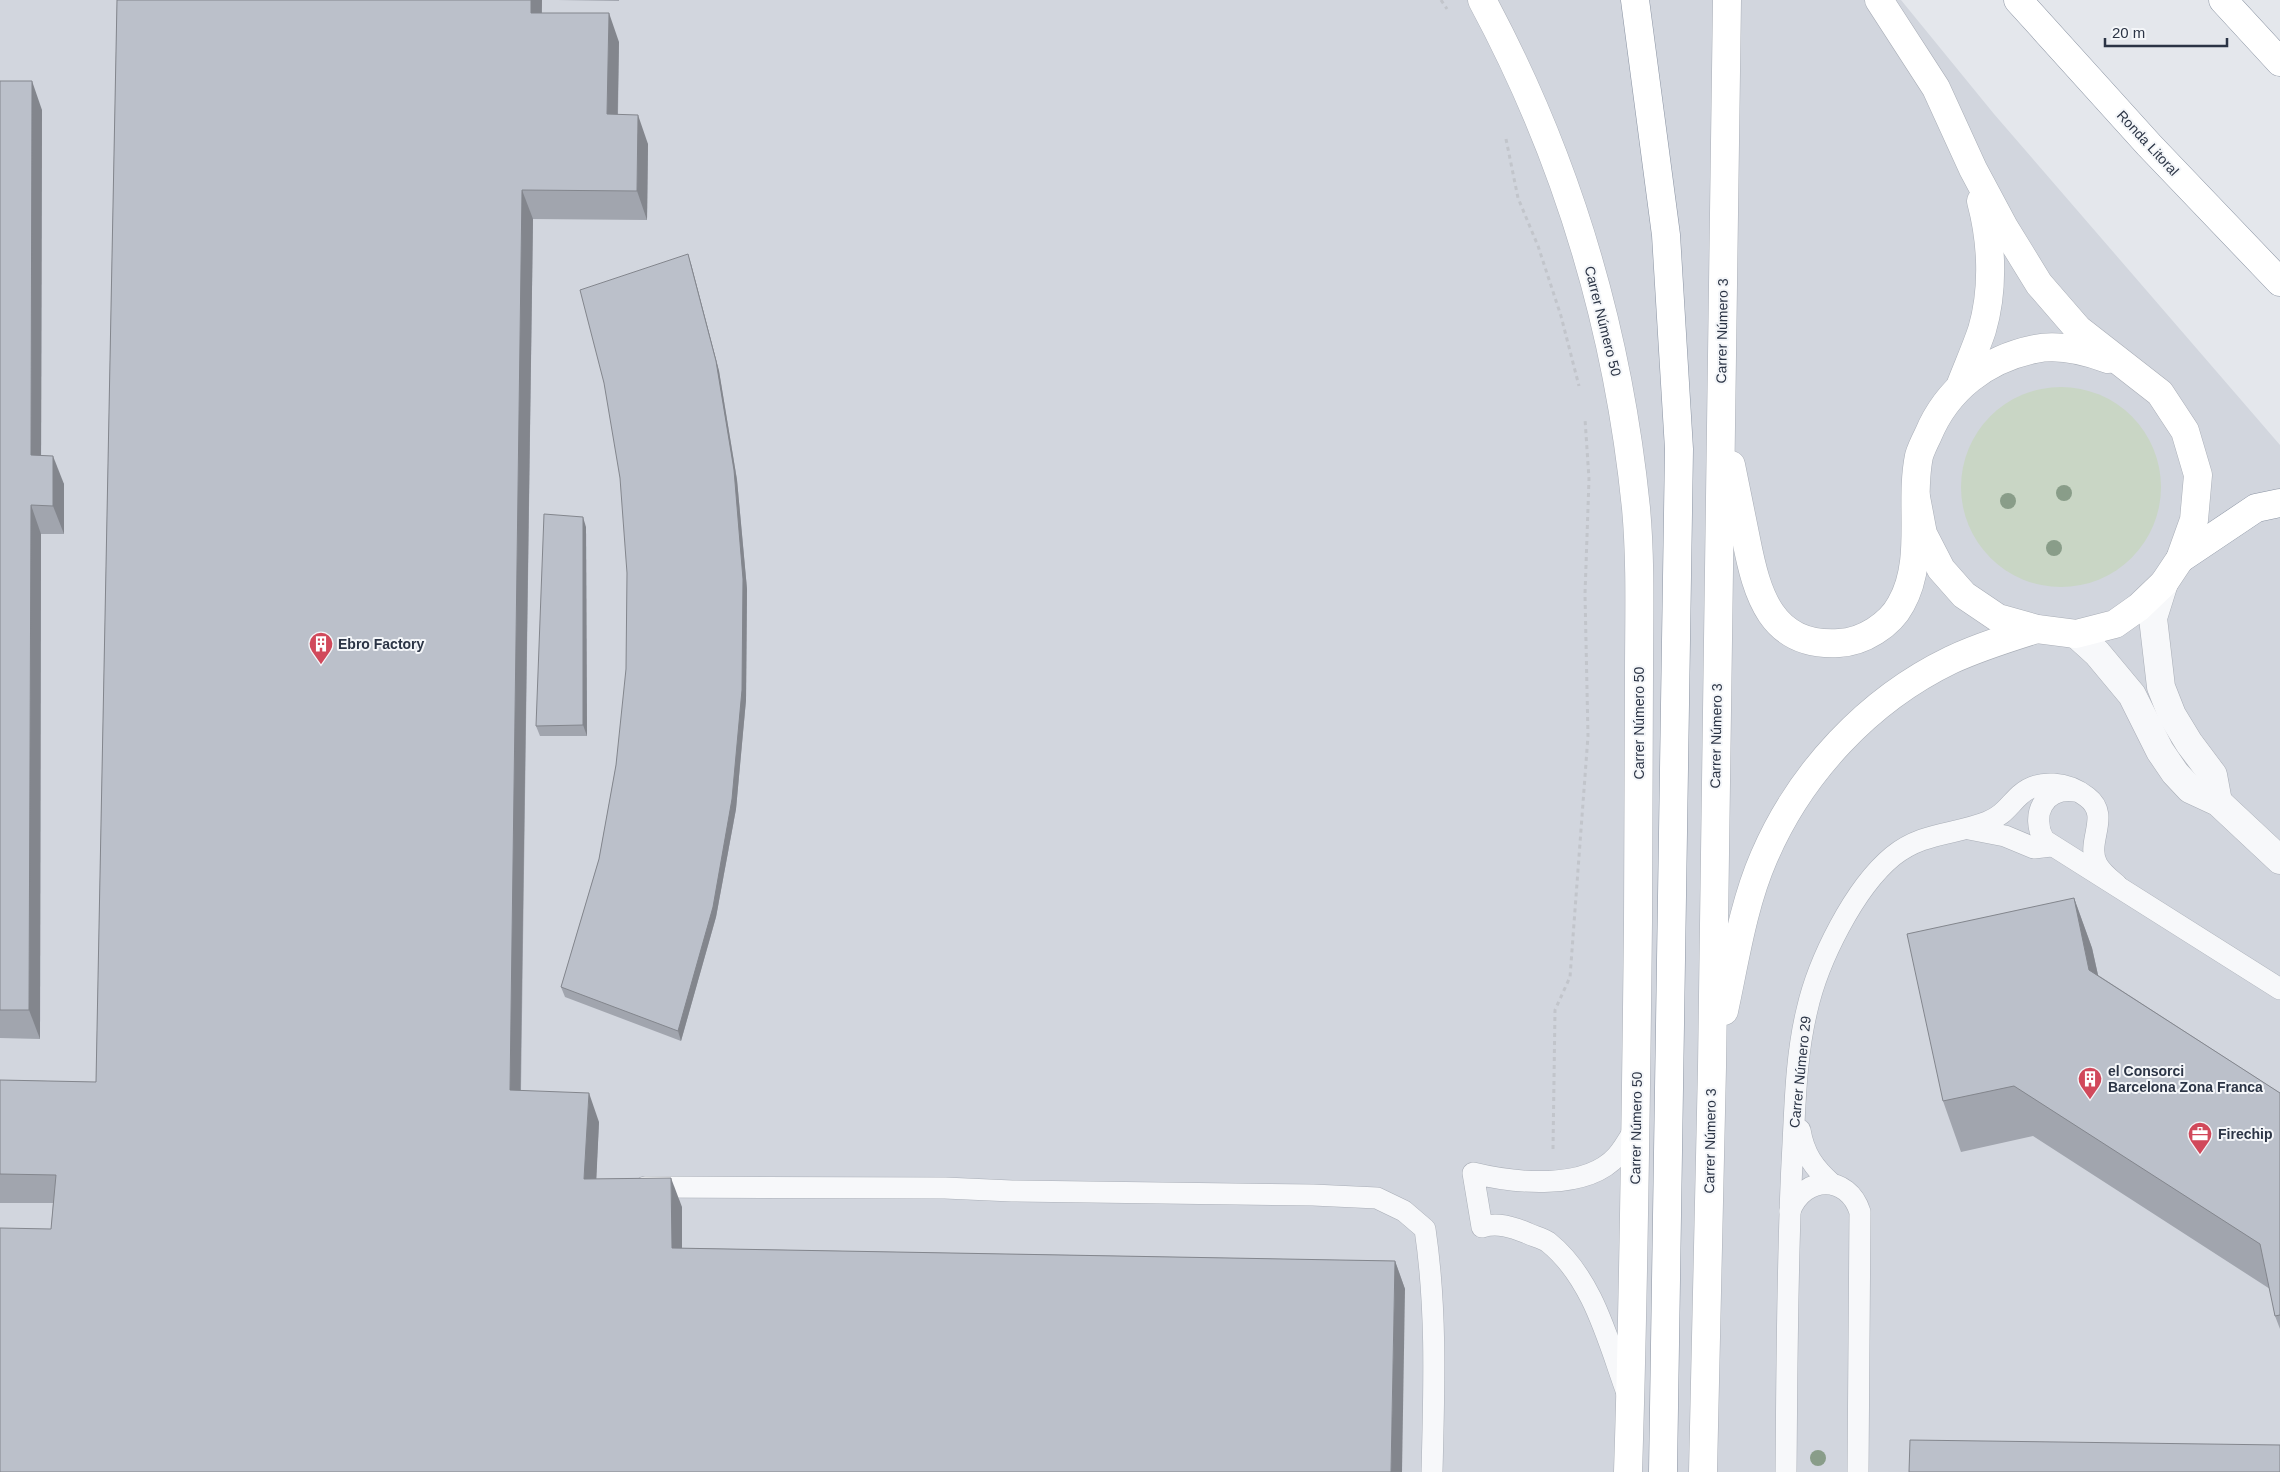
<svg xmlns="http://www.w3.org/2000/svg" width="2280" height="1472" font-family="Helvetica,sans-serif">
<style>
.built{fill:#d2d6de}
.green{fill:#c9d6c5}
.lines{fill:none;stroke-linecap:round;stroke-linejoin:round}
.lane-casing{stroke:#a9aeb7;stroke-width:22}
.street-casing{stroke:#a9aeb7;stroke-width:29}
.secondary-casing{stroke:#a9aeb7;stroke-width:29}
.highway-casing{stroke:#8b94a3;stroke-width:29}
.path{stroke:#c2c5cb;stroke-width:3;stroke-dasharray:4 4;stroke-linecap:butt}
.lane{stroke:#f7f8fa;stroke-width:21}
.street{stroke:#f7f8fa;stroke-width:28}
.secondary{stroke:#fff;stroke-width:28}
.highway{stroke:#fff;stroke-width:28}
.tree{fill:#899d89}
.wall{fill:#a1a5ae}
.shaded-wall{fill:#83868d}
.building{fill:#bbc0ca;stroke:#83868d}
.labels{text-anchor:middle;stroke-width:4;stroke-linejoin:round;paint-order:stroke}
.street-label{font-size:14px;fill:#2b3445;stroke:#f4f6f9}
.poi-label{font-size:14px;font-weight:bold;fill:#2b3445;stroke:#f4f6f9;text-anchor:start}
</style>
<rect width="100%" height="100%" fill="#e4e7ec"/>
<!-- built -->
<path class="built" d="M0 0H1901L1994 114 2280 445V1472H0Z"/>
<!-- green -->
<circle class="green" cx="2061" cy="487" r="100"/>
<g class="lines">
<defs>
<g id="lane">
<path d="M2075 791C2044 787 2030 815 2044 840L2280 989"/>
<path d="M1969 829 2005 836 2034 848 2051 846"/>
<path d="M1800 1130C1804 1154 1814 1168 1832 1184"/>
<path d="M645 1187 945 1188 1012 1191 1313 1195 1377 1198 1404 1211 1425 1229C1437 1310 1434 1391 1432 1472"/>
<path d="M1790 1211C1804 1175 1848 1174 1860 1212L1858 1472"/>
<path d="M1627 1393C1608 1341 1593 1278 1548 1242 1542 1238 1533 1236 1527 1233 1512 1227 1497 1222 1482 1227L1473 1173C1514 1183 1586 1191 1617 1156 1624 1148 1630 1137 1636 1127"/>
<path d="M1786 1472C1787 1369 1787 1266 1792 1163 1795 1112 1795 1059 1807 1010 1818 961 1854 888 1893 856 1923 832 1954 835 1987 822 2003 816 2009 805 2020 795 2039 778 2068 782 2087 797 2112 816 2085 841 2097 864 2101 872 2110 879 2117 885"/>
</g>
<g id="street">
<path d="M2164 583 2153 618 2161 687 2172 715 2189 743 2213 775 2218 802"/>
<path d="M2076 634 2097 653 2132 695 2160 751 2175 773 2190 789 2218 802 2280 860"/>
</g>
<g id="secondary">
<path d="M1482 0C1567 158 1618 330 1636 508 1641 563 1639 619 1639 674 1639 757 1639 840 1638 922 1636 1106 1634 1289 1628 1472"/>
<path d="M1879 0 1936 88 1973 169 2004 227 2039 284 2078 329 2160 393 2185 431 2198 475 2194 520 2180 559 2164 583 2139 607 2115 624 2076 634 2037 629 1998 618 1964 595 1941 569 1923 534 1916 497"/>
<path d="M1961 384C1968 366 1976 348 1982 330 1994 289 1992 242 1981 201"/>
<path d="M1731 465C1736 490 1741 514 1746 539 1757 595 1771 647 1839 643 1863 642 1890 625 1901 604 1926 560 1909 504 1919 456 1921 449 1925 441 1928 435 1947 389 1986 359 2035 349 2058 344 2086 351 2108 359"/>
<path d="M1724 1011C1735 960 1743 905 1764 857 1800 773 1868 700 1951 660 1979 647 2008 638 2037 629"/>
<path d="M1703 1472 1712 1067 1727 0"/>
</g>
<g id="highway">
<path d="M1635 0 1666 235 1679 449 1663 1472"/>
<path d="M2018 0 2149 145 2280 282"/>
<path d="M2223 0 2280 62"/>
<path d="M2180 559 2256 508 2280 503"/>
</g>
</defs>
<!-- lane casing -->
<use href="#lane" class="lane-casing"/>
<!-- street casing -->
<use href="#street" class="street-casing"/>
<!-- secondary casing -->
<use href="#secondary" class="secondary-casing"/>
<!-- highway casing -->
<use href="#highway" class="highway-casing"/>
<!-- path -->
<g class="path">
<path d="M1441 0 1447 9"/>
<path d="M1506 139 1518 198 1538 246 1561 316 1579 386"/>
<path d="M1553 1149 1555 1010 1570 977 1588 736 1585 594 1589 479 1585 419"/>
</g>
<!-- lane -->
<use href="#lane" class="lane"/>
<!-- street -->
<use href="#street" class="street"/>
<!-- secondary -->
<use href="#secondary" class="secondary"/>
<!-- highway -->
<use href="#highway" class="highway"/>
</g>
<!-- trees -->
<g class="tree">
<circle cx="2064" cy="493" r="8"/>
<circle cx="2008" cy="501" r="8"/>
<circle cx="2054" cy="548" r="8"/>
<circle cx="1818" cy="1458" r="8"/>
</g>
<!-- wall -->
<g class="wall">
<path d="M117 0H542V13L619 42 618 115 648 144 647 220 533 219 521 1090 599 1122 596 1179 682 1207V1248L1395 1261 1405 1289 51 1229 53 1203H0V1080L96 1082Z"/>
<path d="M558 0H619V1Z"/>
<path d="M0 81 42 110 41 455 64 484V534H41L40 1039 0 1038Z"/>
<path d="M691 264 719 371 737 480 747 589 746 700 736 809 716 917 681 1041 565 997 561 987 599 859 616 765Z"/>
<path d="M586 527 587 736H540L536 726Z"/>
<path d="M2074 898 2092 948 2098 975 2280 1093V1329L2275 1316 2270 1289 2033 1136 1961 1152 1943 1101Z"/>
</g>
<!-- shaded-wall -->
<g class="shaded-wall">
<path d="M531 0H542L541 41 531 13Z"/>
<path d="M609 13 619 42 617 143 607 114Z"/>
<path d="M32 81 42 110 41 484 31 455Z"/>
<path d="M638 115 648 144 647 220 637 191Z"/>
<path d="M522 190 533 219 520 1119 510 1090Z"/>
<path d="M688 254 691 264 719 371 737 480 747 589 746 700 736 809 716 917 681 1041 678 1031Z"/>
<path d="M53 456 64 484V534L53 506Z"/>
<path d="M31 505 41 534 40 1039 29 1010Z"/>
<path d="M583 517 586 527 587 736 583 725Z"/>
<path d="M2074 898 2092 948 2108 1020 2089 970Z"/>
<path d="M589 1093 599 1122 595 1208 584 1179Z"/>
<path d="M671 1178 682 1207V1277L672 1248Z"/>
<path d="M1395 1261 1405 1289 1402 1472H1391Z"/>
</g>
<!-- building -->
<g class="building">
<path d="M117 0H531V13H609L607 114 638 115 637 191 522 190 510 1090 589 1093 584 1179 671 1178 672 1248 1395 1261 1391 1472H0V1228L51 1229 56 1175 0 1174V1080L96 1082Z"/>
<path d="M0 81H32L31 455 53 456V506L31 505 29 1010H0Z"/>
<path d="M688 254 716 361 734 470 743 579 742 690 732 799 713 907 678 1031 561 987 599 859 616 765 626 669 627 573 620 478 604 383 580 290Z"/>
<path d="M544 514 583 517V725L536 726Z"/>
<path d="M2074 898 2089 970 2280 1093V1315L2275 1316 2260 1244 2014 1086 1943 1101 1907 934Z"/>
<path d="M1910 1440 2280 1445V1472H1909Z"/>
</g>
<!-- icons -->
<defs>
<symbol id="building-pin" viewBox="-11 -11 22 30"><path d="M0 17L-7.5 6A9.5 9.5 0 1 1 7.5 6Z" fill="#d1495b" stroke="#f4f6f9"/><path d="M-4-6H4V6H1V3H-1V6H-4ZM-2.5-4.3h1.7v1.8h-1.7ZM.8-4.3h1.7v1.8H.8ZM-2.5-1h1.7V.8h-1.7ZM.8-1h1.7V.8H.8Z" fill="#fff"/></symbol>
<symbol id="office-pin" viewBox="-11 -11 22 30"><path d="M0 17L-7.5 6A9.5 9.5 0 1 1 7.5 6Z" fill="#d1495b" stroke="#f4f6f9"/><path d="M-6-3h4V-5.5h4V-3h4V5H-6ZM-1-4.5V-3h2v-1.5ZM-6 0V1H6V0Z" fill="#fff"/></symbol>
</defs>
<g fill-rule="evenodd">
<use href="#building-pin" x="307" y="630" width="28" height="38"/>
<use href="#building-pin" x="2076" y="1065" width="28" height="38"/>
<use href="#office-pin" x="2186" y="1120" width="28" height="38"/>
</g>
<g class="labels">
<!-- street labels -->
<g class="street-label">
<text transform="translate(2148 143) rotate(47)" y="5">Ronda Litoral</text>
<text transform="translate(1603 321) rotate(76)" y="5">Carrer Número 50</text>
<text transform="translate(1722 331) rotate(-89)" y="5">Carrer Número 3</text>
<text transform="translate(1639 723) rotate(-90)" y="5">Carrer Número 50</text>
<text transform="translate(1716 736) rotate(-89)" y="5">Carrer Número 3</text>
<text transform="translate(1800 1072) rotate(-84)" y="5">Carrer Número 29</text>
<text transform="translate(1636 1128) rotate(-89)" y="5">Carrer Número 50</text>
<text transform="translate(1710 1141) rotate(-89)" y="5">Carrer Número 3</text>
</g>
<!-- poi labels -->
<g class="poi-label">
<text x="338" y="649">Ebro Factory</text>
<text x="2108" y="1076">el Consorci<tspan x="2108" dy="16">Barcelona Zona Franca</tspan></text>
<text x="2218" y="1139">Firechip</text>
</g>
</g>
<!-- scale -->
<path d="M2105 38v8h122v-8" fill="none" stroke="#2b3445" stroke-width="2.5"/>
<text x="2112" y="38" font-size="15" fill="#2b3445" stroke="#f4f6f9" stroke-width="4" paint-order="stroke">20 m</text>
</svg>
